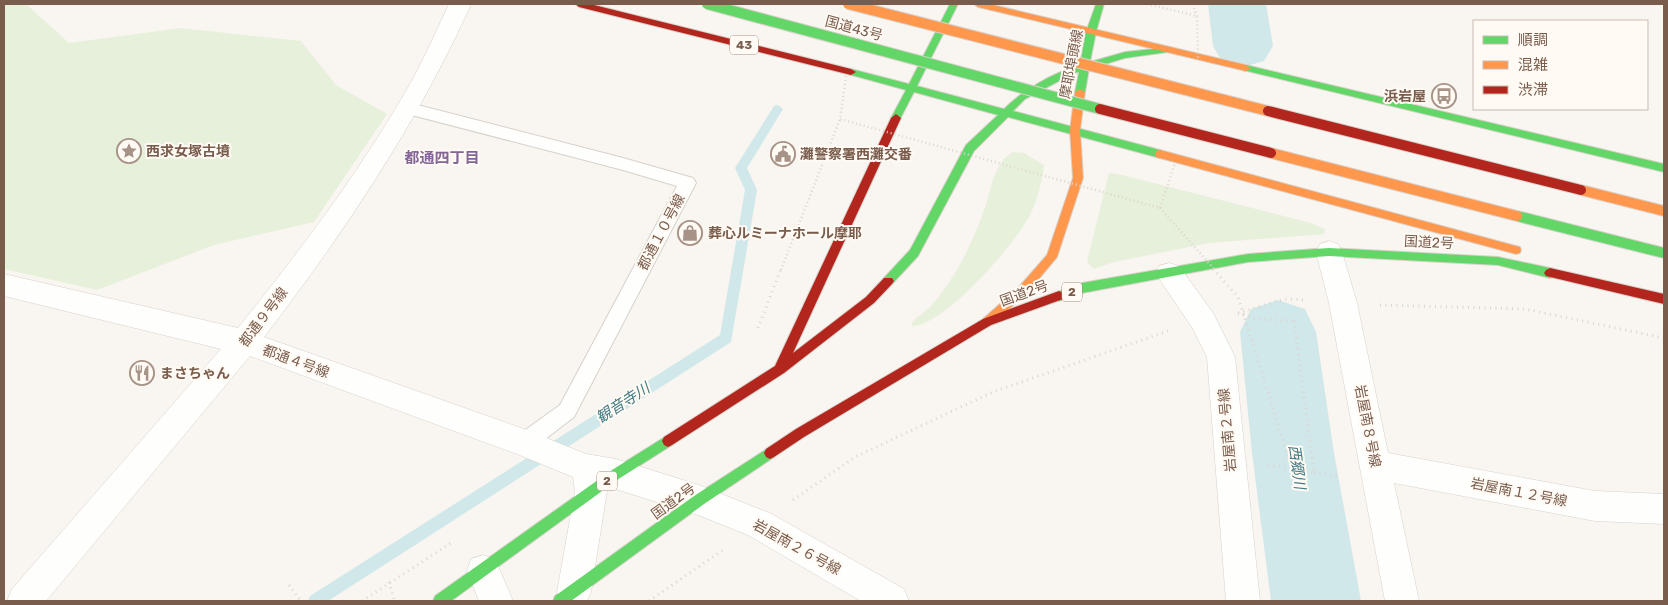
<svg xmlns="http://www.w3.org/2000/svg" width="1668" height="605" font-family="Rubik,'Noto Sans JP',sans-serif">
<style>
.green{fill:#e7f0db}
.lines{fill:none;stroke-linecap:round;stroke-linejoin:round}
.stream{fill:#d0e8ea;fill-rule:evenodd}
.river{fill:#d0e8ea;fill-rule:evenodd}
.lane-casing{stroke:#d7d1cb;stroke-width:2}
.street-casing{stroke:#d7d1cb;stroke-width:1}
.fast-casing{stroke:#d9d2cb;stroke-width:2}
.slow-casing{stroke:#d9d2cb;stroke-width:2}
.jam-casing{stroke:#d9d2cb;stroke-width:2}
.path-far1{stroke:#dcd5d0;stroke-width:2.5;stroke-dasharray:1 3;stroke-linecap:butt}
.path{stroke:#dcd5d0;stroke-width:3;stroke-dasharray:1 4.5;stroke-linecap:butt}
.lane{fill:#fefefd;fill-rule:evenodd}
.street{fill:#fefefd;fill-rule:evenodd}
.fast{fill:#63d668;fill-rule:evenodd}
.slow{fill:#ff974d;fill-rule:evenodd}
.jam{fill:#b3261e;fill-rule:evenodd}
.fast-bridge-casing{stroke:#dad1cc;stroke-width:12;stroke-linecap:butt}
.slow-bridge-casing{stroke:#dad1cc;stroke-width:12;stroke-linecap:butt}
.jam-bridge-casing{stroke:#dad1cc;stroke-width:12;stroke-linecap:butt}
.path-bridge-far1{stroke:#dcd5d0;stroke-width:2.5;stroke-dasharray:1 3;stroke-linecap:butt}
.path-bridge{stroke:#dcd5d0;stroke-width:3;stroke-dasharray:1 4.5;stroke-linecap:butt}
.fast-bridge{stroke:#63d668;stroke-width:10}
.slow-bridge{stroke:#ff974d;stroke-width:10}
.jam-bridge{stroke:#b3261e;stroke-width:10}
.labels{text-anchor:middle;stroke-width:4;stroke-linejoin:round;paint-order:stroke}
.shield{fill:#fffaf3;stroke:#a28b7f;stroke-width:1}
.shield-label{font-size:12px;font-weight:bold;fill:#7a5c4d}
.street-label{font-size:14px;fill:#7a5c4d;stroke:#fffaf3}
.poi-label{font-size:14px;font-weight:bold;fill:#7a5c4d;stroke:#fffaf3;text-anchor:start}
.neighbourhood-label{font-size:15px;font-weight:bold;fill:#846695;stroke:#fffaf3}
.water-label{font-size:15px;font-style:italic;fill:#437c86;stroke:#fffaf3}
</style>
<rect width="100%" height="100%" fill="#f9f5f0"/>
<!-- green -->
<g class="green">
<path d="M4 4H26L69 43 181 28 301 41 336 85 387 114 314 222 214 245 97 290 4 269Z"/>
<path d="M1013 152 1024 153 1044 165C1042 181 1038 198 1031 213 1018 241 943 328 911 326 913 318 923 314 929 308 944 292 957 271 967 251 974 236 981 220 986 205 992 186 994 163 1013 152Z"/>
<path d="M1109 173 1118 174 1311 223 1325 229 1324 234 1209 243 1114 262 1094 269 1087 262Z"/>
</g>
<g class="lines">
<!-- stream -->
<path class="stream" d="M778 105 783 109 747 168 757 190 731 342 328 601H308L310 596 720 335 745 190 735 168 774 106Z"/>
<!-- river -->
<g class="river">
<path d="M1208 4H1266L1273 46 1264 61 1243 67 1222 61 1213 46Z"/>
<path d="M1278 300 1305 309 1316 332 1334 453 1361 601H1271L1252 453 1240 332 1251 309Z"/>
</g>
<defs>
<path id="lane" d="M406 102 623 158 693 178 696 183 574 417 531 450 524 453 517 450 514 443 517 436 560 405 677 186 623 170 400 112 398 108 400 104Z"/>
<g id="street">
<path d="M449 4H471C417 124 344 233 264 337L524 429 586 454 616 459 699 485 759 509 770 513 904 589 909 601H861L748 535 698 515 606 486 607 491 591 592 587 601H561L557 592 575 491 573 477 517 454 250 356 46 601H7L12 589 221 349 4 296V274L238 328C303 247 366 164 416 73 428 50 438 27 449 4Z"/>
<path d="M1329 241 1338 244 1342 252 1357 303 1388 453 1595 491 1664 494V524L1595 521 1394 483 1419 601H1385L1329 303 1316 252 1320 244Z"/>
<path d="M1169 263 1179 266 1213 313 1235 357 1260 601H1226L1207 357 1193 329 1156 274 1159 266Z"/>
<path d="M483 555 495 559 513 601H479L467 571 471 559Z"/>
</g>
<g id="fast">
<path d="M950 4H958L917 86 1004 109C1024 89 1053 73 1080 65L1086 32 1096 4H1104L1096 32 1090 62 1125 52 1171 47V51L1168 52 1125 58 1089 69 1085 92 1080 95 1075 92 1079 72 1074 73 1025 99 1013 111 1160 150 1165 154 1160 158 1008 117 974 151 918 256 892 284H884L882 281 884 278 910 250 966 145 998 115 914 92 899 121 896 122 891 118 906 90 848 74 846 72 851 69 909 84Z"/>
<path d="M1246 65 1664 164V172L1243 70 1241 68Z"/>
<path d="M1329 248 1498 257 1550 268 1554 270 1556 273 1554 276 1550 278 1498 265 1329 256 1248 262 1082 293 1059 301 1055 299 1053 296 1055 293 1082 283 1248 254Z"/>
<path d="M668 435 672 437 674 441 672 445 620 478 451 601H433L435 596 612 470Z"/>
<path d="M770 447 774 449 776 453 774 457 704 504 571 601H553L555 596 694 496Z"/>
</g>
<g id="slow">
<path d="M974 4H989L1246 65 1251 68 1246 71 978 7Z"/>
<path d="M1080 89 1085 92 1080 130 1083 178 1057 257 1027 293 991 325 987 327 983 325 981 322 983 319 1019 287 1047 255 1073 178 1070 130 1075 92Z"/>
<path d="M1160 150 1516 246 1520 247 1521 250 1520 253 1516 254 1156 157 1155 154 1156 151Z"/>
</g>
<g id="jam">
<path d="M575 4H590L851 69 856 72 851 75 579 7Z"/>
<path d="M896 114 901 118 793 353 866 297 884 278H892L894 281 892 284 874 303 784 373 672 445 668 447 664 445 662 441 664 437 775 366 891 118Z"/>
<path d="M1550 268 1664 294V304L1546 276 1544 273 1546 270Z"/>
<path d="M1059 291 1063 293 1065 296 1063 299 991 325 804 437 774 457 770 459 766 457 764 453 766 449 796 429 983 319Z"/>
</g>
</defs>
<!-- lane casing -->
<use href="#lane" class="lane-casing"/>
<!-- street casing -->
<use href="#street" class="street-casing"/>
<!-- fast casing -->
<use href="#fast" class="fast-casing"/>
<!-- slow casing -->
<use href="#slow" class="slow-casing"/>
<!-- jam casing -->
<use href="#jam" class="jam-casing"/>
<!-- path-far1 -->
<g class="path-far1">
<path d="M1193 4 1197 16"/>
<path d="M781 270 840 119"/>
</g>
<!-- path -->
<g class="path">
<path d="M1380 305 1525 309 1664 338"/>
<path d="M1238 313 1285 299 1305 300"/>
<path d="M1238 313 1256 319 1294 321"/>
<path d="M758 328 781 269"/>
<path d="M1268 465 1292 468"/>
<path d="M1314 472 1339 476"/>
<path d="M793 500 855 457 993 392 1168 331"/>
<path d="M389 582 394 599"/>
<path d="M289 585 301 601"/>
<path d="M362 601 454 541"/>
<path d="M649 601 723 550"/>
</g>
<!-- lane -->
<use href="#lane" class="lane"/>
<!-- street -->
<use href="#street" class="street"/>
<!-- fast -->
<use href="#fast" class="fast"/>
<!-- slow -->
<use href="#slow" class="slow"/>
<!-- jam -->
<use href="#jam" class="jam"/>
<defs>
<g id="fast-bridge">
<path d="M707 4 1100 109"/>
<path d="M1517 216 1664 253"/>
</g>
<g id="slow-bridge">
<path d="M848 4 1268 111"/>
<path d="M1271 153 1517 216"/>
<path d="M1581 190 1664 211"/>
</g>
<g id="jam-bridge">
<path d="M1100 109 1271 153"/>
<path d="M1268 111 1581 190"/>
</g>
</defs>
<!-- fast-bridge casing -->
<use href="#fast-bridge" class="fast-bridge-casing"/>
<!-- slow-bridge casing -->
<use href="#slow-bridge" class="slow-bridge-casing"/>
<!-- jam-bridge casing -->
<use href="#jam-bridge" class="jam-bridge-casing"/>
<!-- path-bridge-far1 -->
<g class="path-bridge-far1">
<path d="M1147 4 1197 16 1198 59"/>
<path d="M846 76 840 119 1160 208 1175 163"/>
<path d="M1160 208 1215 270"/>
</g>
<!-- path-bridge -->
<path class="path-bridge" d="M1213 269 1238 297 1292 468 1314 472 1294 321"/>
<!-- fast-bridge -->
<use href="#fast-bridge" class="fast-bridge"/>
<!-- slow-bridge -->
<use href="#slow-bridge" class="slow-bridge"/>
<!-- jam-bridge -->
<use href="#jam-bridge" class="jam-bridge"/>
</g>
<!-- icons -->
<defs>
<symbol id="bus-ring" viewBox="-11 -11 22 22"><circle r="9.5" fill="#fffaf3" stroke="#a69286" stroke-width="1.5"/><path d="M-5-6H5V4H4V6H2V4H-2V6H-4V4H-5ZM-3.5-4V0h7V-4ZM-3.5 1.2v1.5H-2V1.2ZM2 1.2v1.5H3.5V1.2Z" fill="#a69286"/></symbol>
<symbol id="sight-ring" viewBox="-11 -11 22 22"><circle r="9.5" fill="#fffaf3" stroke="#a69286" stroke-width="1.5"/><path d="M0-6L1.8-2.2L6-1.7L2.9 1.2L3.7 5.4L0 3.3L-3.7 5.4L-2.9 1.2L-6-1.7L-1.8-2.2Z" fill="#a69286"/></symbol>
<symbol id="civic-ring" viewBox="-11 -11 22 22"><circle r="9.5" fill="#fffaf3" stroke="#a69286" stroke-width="1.5"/><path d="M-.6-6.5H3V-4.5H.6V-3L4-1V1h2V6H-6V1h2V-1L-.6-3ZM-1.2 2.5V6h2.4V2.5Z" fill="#a69286"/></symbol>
<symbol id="shop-ring" viewBox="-11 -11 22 22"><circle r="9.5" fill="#fffaf3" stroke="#a69286" stroke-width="1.5"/><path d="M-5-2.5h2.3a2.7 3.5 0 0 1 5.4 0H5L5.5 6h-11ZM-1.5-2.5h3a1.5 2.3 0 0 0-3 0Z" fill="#a69286"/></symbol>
<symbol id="restaurant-ring" viewBox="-11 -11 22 22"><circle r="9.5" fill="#fffaf3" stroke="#a69286" stroke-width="1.5"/><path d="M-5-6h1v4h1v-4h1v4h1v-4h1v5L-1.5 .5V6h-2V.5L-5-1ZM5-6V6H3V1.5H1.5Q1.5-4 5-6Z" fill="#a69286"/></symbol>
</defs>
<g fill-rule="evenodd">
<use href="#bus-ring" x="1430" y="82" width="28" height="28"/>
<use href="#sight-ring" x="115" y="137" width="28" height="28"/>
<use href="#civic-ring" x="769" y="140" width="28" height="28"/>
<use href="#shop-ring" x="676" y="219" width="28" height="28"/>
<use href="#restaurant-ring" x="128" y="359" width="28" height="28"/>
</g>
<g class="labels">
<!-- shield labels -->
<g class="shield">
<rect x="730" y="35.5" width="28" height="19" rx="4"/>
<rect x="1062" y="282.5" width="20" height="19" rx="4"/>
<rect x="597" y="471.5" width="20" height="19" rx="4"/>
</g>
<g class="shield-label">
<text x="744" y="49">43</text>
<text x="1072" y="296">2</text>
<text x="607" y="485">2</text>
</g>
<!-- street labels -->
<g class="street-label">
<text transform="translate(854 28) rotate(15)" y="5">国道43号</text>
<text transform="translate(1071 64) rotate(-79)" y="5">摩耶埠頭線</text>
<text transform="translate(661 232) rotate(-62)" y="5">都通１０号線</text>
<text transform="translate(1429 242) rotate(3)" y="5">国道2号</text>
<text transform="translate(1024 293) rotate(-20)" y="5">国道2号</text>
<text transform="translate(263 317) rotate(-53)" y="5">都通９号線</text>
<text transform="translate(296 361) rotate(20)" y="5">都通４号線</text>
<text transform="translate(1368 426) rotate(79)" y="5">岩屋南８号線</text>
<text transform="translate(1227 430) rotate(-95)" y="5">岩屋南２号線</text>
<text transform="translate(1519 492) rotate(11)" y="5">岩屋南１２号線</text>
<text transform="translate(673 501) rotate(-36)" y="5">国道2号</text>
<text transform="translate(797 547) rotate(29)" y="5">岩屋南２６号線</text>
</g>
<!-- poi labels -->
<g class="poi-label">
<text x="1426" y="101" text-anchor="end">浜岩屋</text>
<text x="146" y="156">西求女塚古墳</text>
<text x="800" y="159">灘警察署西灘交番</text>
<text x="708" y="238">葬心ルミーナホール摩耶</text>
<text x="160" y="378">まさちゃん</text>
</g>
<!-- neighbourhood labels -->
<g class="neighbourhood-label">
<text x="442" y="163">都通四丁目</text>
</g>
<!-- water labels -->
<g class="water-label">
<text transform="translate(623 403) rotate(-33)" y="5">観音寺川</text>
<text transform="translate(1297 467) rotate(82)" y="5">西郷川</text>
</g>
</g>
<!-- border -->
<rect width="1668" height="605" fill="none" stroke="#7a5c4d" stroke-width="10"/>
<!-- legend -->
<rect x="1473" y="20" width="175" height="90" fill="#fffaf3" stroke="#cabbb1"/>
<rect x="1483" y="36" width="25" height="8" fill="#63d668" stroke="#cabbb1"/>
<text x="1518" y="45" font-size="15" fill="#7a5c4d">順調</text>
<rect x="1483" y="61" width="25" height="8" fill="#ff974d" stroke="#cabbb1"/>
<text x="1518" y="70" font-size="15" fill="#7a5c4d">混雑</text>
<rect x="1483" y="86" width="25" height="8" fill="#b3261e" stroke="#cabbb1"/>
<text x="1518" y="95" font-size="15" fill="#7a5c4d">渋滞</text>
</svg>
